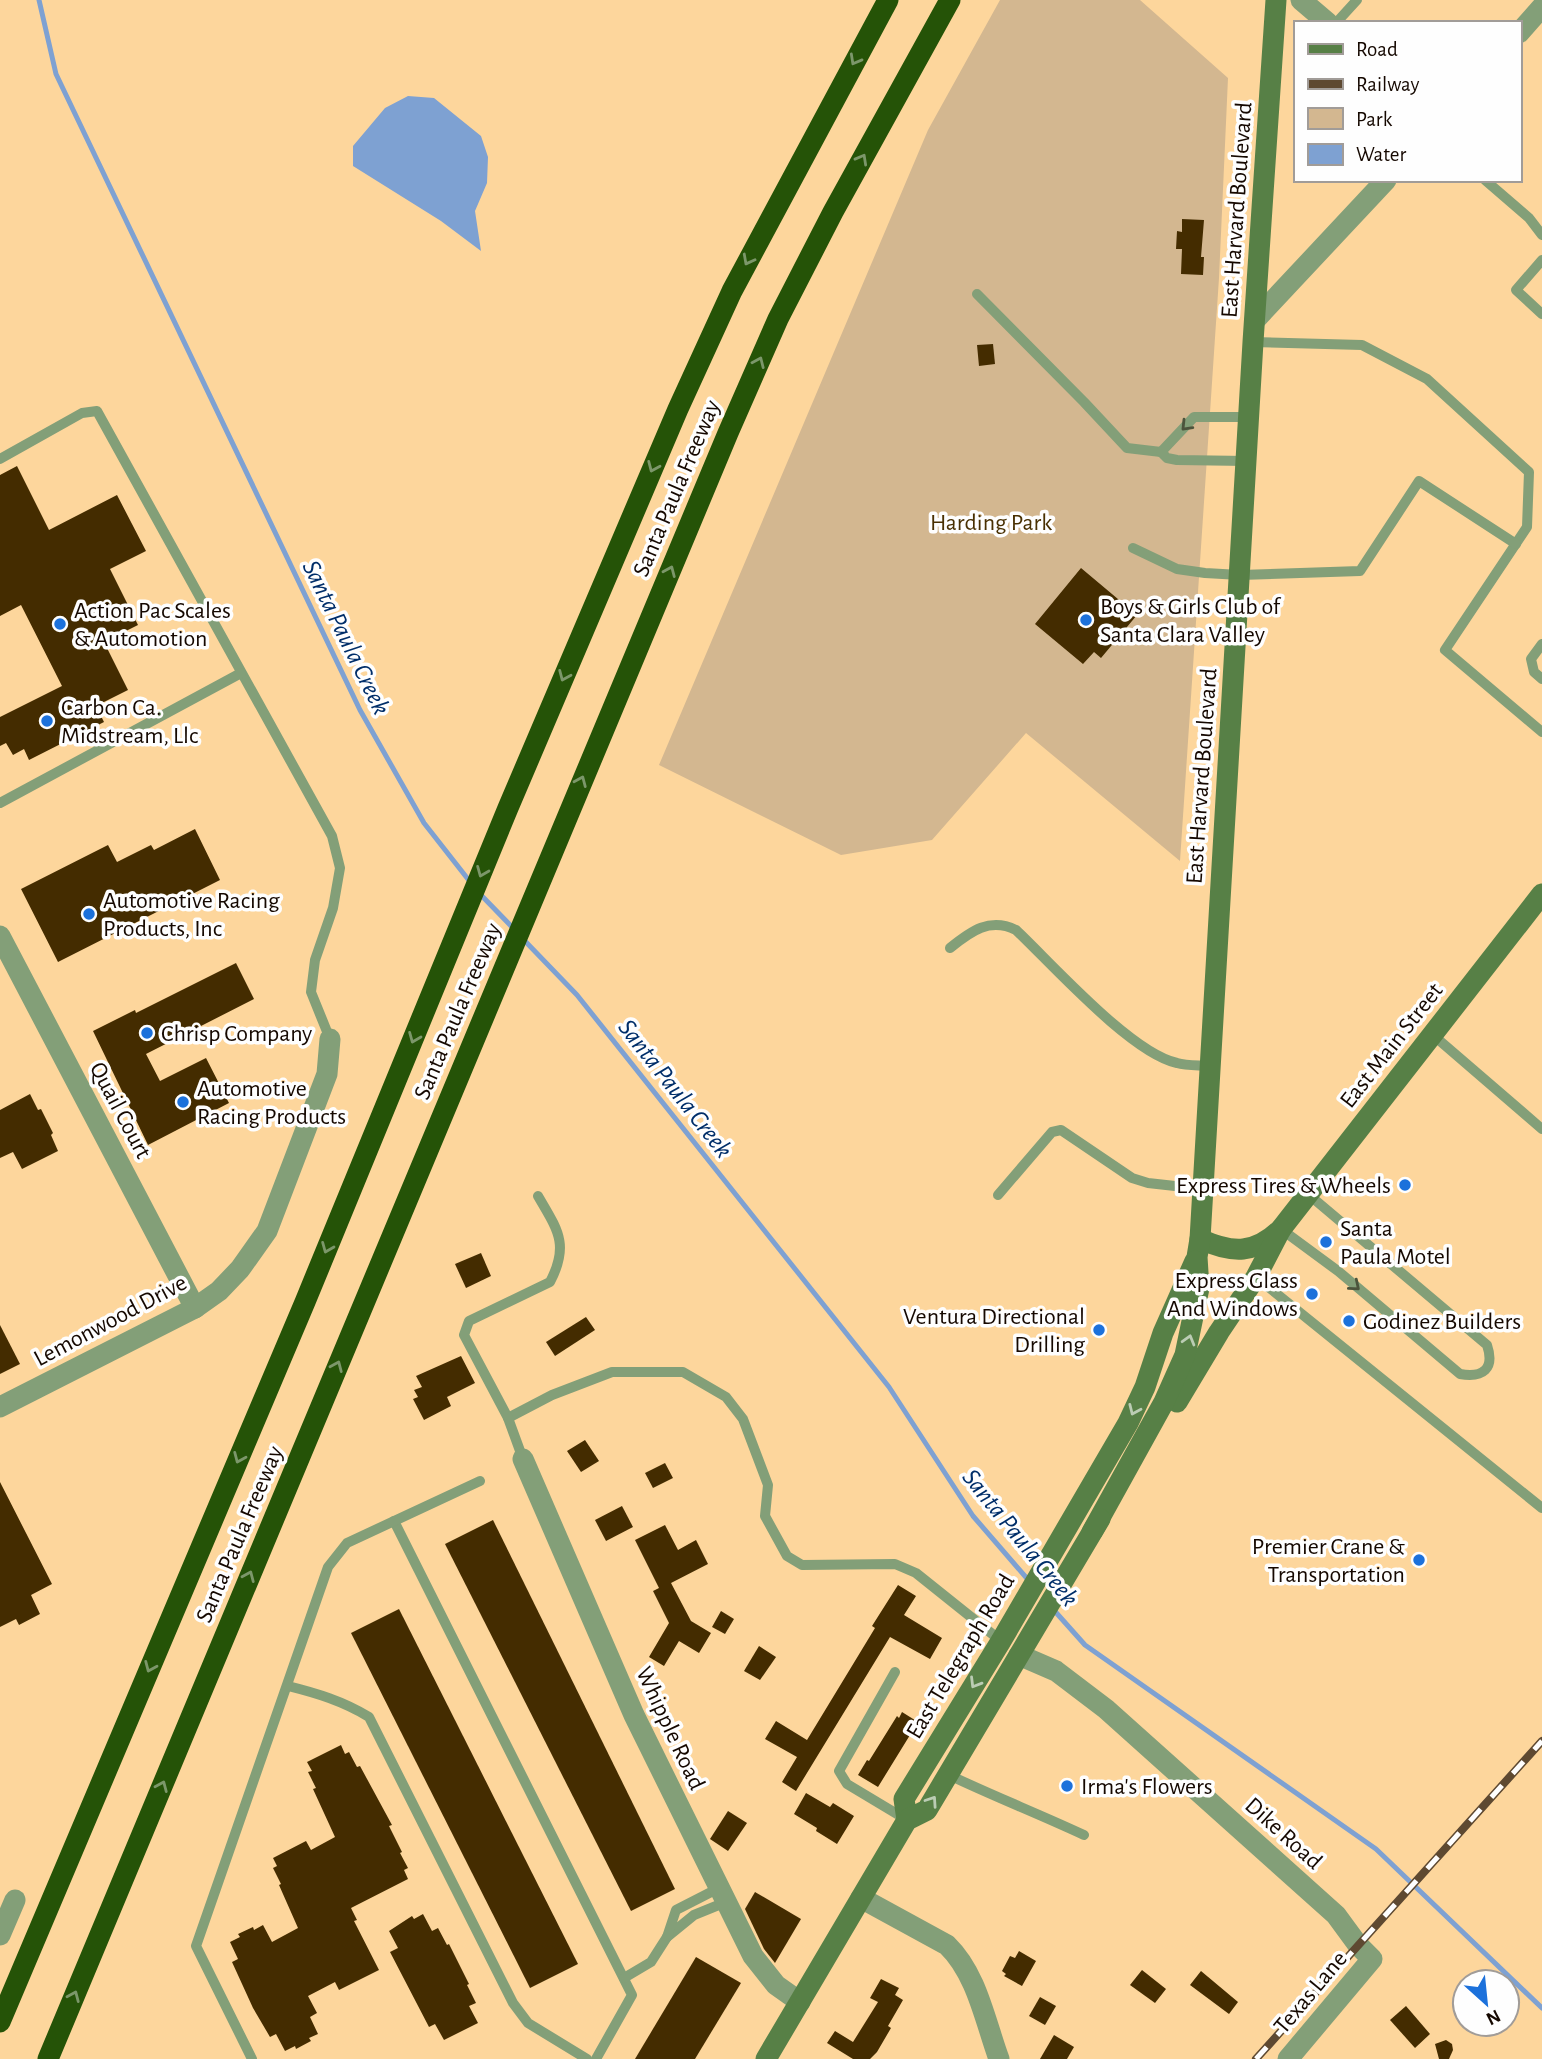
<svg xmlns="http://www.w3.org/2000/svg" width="1542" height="2059" font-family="'Alegreya Sans',sans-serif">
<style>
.green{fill:#d3b790}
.water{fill:#7ea1d2}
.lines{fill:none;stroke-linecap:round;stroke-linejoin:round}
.stream{stroke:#7ea1d2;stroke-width:5}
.building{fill:#442c00}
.lane{stroke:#839f78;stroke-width:10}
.street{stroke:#839f78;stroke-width:21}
.secondary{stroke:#578046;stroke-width:21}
.highway{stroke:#255307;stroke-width:21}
.rail-casing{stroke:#5e4931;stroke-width:8}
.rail{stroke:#fefefe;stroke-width:5;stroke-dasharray:16;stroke-linecap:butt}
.oneway{stroke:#7c976a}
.oneway2{stroke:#4c543c}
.oneway3{stroke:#bbccb4}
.poi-dot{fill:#1c71db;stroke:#fefefe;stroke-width:2.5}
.labels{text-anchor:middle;stroke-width:7;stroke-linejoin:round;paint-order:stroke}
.street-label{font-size:24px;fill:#150800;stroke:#fefefe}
.park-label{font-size:24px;fill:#493002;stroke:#fefefe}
.poi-label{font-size:24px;fill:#150800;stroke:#fefefe;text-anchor:start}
.water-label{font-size:26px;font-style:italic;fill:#002e69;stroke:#fefefe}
</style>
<rect width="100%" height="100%" fill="#fdd69c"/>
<!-- green -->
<path class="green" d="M1000 0H1140L1228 78 1219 278 1180 861 1026 733 932 840 841 855 659 765 928 130Z"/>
<!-- water -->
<path class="water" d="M408 96 434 98 481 136 488 157 487 183 475 211 481 251 441 221 353 166V146L385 108Z"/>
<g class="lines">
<!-- stream -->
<g class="stream">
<path d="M39 0 56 74 360 710 424 823 471 883"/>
<path d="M480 894 514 929"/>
<path d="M523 939 577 995 889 1387 973 1516 1030 1582"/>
<path d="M1052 1608 1085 1645 1376 1849 1542 2008"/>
</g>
</g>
<!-- building -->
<g class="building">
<path d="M1182 219 1204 220 1201 257H1204L1203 275 1181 274 1182 249H1176L1177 231 1182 232Z"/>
<path d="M993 344 995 364 979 366 977 345Z"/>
<path d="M17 466 49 530 117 495 146 551 110 569 138 625 104 642 128 690 96 706 104 722 29 760 24 749 13 755 6 743 0 746V717L62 686 21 605 0 616V475Z"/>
<path d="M1081 568 1137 615 1101 658 1094 652 1083 664 1035 624Z"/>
<path d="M195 829 220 880 58 962 21 889 108 845 117 862 151 845 154 850Z"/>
<path d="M236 963 254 999 146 1054 160 1081 206 1058 229 1103 148 1145 93 1031 135 1010 136 1013Z"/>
<path d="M30 1094 38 1110 41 1109 53 1133 51 1135 58 1151 22 1169 13 1152 0 1158V1110Z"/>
<path d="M481 1253 491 1276 466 1288 455 1264Z"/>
<path d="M586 1317 595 1330 555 1356 546 1342Z"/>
<path d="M0 1325 20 1364 0 1374Z"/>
<path d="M461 1356 475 1383 447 1397 451 1406 424 1420 413 1399 418 1397 414 1390 422 1387 416 1376Z"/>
<path d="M585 1440 599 1461 581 1472 567 1451Z"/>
<path d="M665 1463 673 1478 653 1488 645 1473Z"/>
<path d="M0 1482 52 1584 31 1595 40 1614 19 1625 16 1619 0 1627Z"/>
<path d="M622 1506 633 1527 606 1541 595 1520Z"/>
<path d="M493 1520 675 1889 631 1911 445 1544Z"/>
<path d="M665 1525 678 1550 696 1540 708 1564 671 1583 691 1621 711 1633 699 1653 679 1641 664 1666 649 1657 669 1623 653 1591 659 1588 635 1540Z"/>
<path d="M898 1585 916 1596 904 1615 942 1638 930 1659 890 1637 796 1791 782 1782 797 1757 765 1739 776 1721 807 1740 875 1628 872 1626Z"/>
<path d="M399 1609 578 1964 530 1988 351 1633Z"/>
<path d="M721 1611 734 1619 725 1634 712 1627Z"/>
<path d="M759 1646 776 1657 760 1680 744 1671Z"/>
<path d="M902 1712 918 1722 878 1787 858 1775 867 1760 869 1761 897 1716 899 1718Z"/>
<path d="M341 1745 345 1754 349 1752 357 1767 360 1766 392 1825 389 1826 402 1852 400 1853 408 1868 404 1870 408 1879 351 1908 357 1920 354 1921 379 1970 339 1990 335 1982 308 1996 317 2013 310 2017 318 2034 309 2038 311 2041 296 2049 295 2046 285 2051 276 2034 270 2037 253 2008 232 1962 238 1959 230 1942 240 1937 238 1934 253 1927 254 1930 263 1925 272 1942 298 1928 279 1885 281 1884 273 1868 277 1866 273 1858 306 1841 311 1850 335 1837 313 1789 316 1788 308 1772 312 1771 307 1762Z"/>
<path d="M806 1793 830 1807 833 1803 854 1816 837 1844 816 1831 817 1828 794 1814Z"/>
<path d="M728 1811 747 1823 728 1851 710 1839Z"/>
<path d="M755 1892 801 1919 775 1963 764 1949 745 1909Z"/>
<path d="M423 1914 432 1931 438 1928 447 1945 449 1944 469 1984 467 1985 476 2003 469 2006 478 2023 444 2040 435 2024 429 2027 390 1952 398 1948 389 1931 412 1916 414 1919Z"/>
<path d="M1019 1951 1036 1961 1022 1986 1004 1976 1006 1974 1002 1971 1010 1956 1015 1958Z"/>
<path d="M696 1957 741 1983 695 2059H635Z"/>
<path d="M1142 1970 1166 1989 1155 2003 1130 1985Z"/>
<path d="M1201 1971 1238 2002 1229 2014 1190 1985Z"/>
<path d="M881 1979 899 1988 895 1995 903 2000 888 2026 891 2028 877 2052 870 2059H853L827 2043 835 2031 853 2042 878 2002 870 1998Z"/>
<path d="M1040 1997 1056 2006 1045 2025 1029 2016Z"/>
<path d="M1406 2006 1430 2034 1415 2048 1390 2020Z"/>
<path d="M1054 2035 1074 2047 1067 2059H1040Z"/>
<path d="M1446 2040 1452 2044 1453 2050 1449 2059H1439L1435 2044Z"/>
</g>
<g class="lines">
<!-- lane -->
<g class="lane">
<path d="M1336 23 1357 0"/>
<path d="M1485 180 1529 218 1542 235"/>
<path d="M1542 260 1516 290 1542 314"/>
<path d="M977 294 1084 402 1127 448 1161 452"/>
<path d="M1253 342 1362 345 1427 379 1529 472 1527 527 1445 650 1542 732"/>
<path d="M0 459 82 413 97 411 332 836 340 868 333 908 315 960 311 992 330 1039"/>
<path d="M1247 461 1177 460 1167 458 1161 452 1194 417H1250"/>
<path d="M1133 548 1177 569 1205 573 1240 575 1360 571 1419 481 1516 544"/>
<path d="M1542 644 1531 659 1534 672 1542 679"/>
<path d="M0 803 241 673"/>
<path d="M950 948C971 931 990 917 1016 930 1052 964 1131 1053 1177 1063 1187 1066 1199 1065 1210 1066"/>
<path d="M1433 1035 1542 1129"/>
<path d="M998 1195 1052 1132 1061 1130 1132 1178 1148 1183 1202 1189"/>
<path d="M1281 1229 1338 1271 1460 1374C1483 1378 1495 1369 1487 1345L1308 1194"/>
<path d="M1256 1277 1542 1508"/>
<path d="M508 1418 552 1395 612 1372H683L726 1397 743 1419 768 1485 765 1516 787 1556 802 1565 895 1564 916 1573 1001 1641"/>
<path d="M523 1459 508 1418 464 1335 469 1321 550 1282C570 1244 557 1229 538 1196"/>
<path d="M394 1521 632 1995 596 2059"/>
<path d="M895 1672 839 1771 847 1784 907 1820"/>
<path d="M288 1686C316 1693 343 1701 369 1717L513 2003 528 2023 587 2059"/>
<path d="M949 1775C993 1796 1039 1814 1084 1835"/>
<path d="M667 1937 694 1915 726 1902"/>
<path d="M624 1978 651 1962 667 1937 676 1910 719 1888"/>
<path d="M252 2059 196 1946 328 1567 347 1543 480 1481"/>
</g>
<!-- street -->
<g class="street">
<path d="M1301 0 1328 23"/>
<path d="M1519 33 1542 7"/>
<path d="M1255 320 1386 180"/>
<path d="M0 936 195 1308"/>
<path d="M0 1407 195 1308 219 1291 240 1269 267 1231 327 1074 330 1039"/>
<path d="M523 1459 634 1715 753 1956 776 1985 800 2002"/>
<path d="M1019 1655 1056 1671 1106 1709 1336 1915 1358 1945 1372 1959 1288 2059"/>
<path d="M861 1898 947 1945C977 1974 985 2021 999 2059"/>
<path d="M0 1935 15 1900"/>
</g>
<!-- secondary -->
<g class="secondary">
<path d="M1200 1239C1233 1254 1255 1254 1281 1229L1542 894"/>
<path d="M1177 1402 1219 1332 1256 1277 1281 1229"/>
<path d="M1092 1532 1164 1402 1185 1355 1199 1288 1197 1257 1200 1239 1253 342 1276 0"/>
<path d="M907 1820 904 1799 1001 1641 1128 1423 1145 1387 1163 1333 1195 1261"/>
<path d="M766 2059 907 1820 927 1810 1100 1519"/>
</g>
<!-- highway -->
<g class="highway">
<path d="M0 2022 305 1302 508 808 678 409 732 291 888 0"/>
<path d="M48 2059 728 433 778 319 833 212 950 0"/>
</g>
<defs>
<path id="rail" d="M1256 2059 1542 1741"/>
</defs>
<!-- rail casing -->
<use href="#rail" class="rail-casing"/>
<!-- rail -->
<use href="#rail" class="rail"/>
</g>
<!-- one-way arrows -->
<defs><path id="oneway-chevron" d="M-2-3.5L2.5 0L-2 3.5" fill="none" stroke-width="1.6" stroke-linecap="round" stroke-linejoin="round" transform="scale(1.75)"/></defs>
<g class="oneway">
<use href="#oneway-chevron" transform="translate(855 60) rotate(119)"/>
<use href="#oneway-chevron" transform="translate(862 159) rotate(-61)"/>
<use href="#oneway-chevron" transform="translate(748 260) rotate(118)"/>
<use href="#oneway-chevron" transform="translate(759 362) rotate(-66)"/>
<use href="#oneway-chevron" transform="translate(653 467) rotate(113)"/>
<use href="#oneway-chevron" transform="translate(670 571) rotate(-67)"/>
<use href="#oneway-chevron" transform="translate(564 676) rotate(113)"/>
<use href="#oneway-chevron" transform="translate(581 781) rotate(-67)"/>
<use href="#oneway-chevron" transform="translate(482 872) rotate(112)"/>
<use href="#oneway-chevron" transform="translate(414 1038) rotate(112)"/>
<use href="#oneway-chevron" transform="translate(327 1248) rotate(112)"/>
<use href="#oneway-chevron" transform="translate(337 1366) rotate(-67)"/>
<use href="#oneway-chevron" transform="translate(239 1458) rotate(113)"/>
<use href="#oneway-chevron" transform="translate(249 1576) rotate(-67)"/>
<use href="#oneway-chevron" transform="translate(150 1667) rotate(113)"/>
<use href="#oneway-chevron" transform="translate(162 1786) rotate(-67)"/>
<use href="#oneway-chevron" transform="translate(74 1996) rotate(-67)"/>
</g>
<g class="oneway2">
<use href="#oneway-chevron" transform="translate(1186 426) rotate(134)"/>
<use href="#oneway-chevron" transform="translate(1355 1286) rotate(40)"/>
</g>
<g class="oneway3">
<use href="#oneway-chevron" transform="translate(1189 1340) rotate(-74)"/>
<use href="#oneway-chevron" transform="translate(1134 1410) rotate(114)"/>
<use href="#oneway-chevron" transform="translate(975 1683) rotate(121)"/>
<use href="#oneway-chevron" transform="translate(932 1801) rotate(-56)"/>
</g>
<!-- markers -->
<g class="poi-dot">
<circle cx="1086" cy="620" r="7"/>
<circle cx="60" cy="624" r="7"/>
<circle cx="47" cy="721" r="7"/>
<circle cx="89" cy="914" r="7"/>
<circle cx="147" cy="1033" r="7"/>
<circle cx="183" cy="1102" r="7"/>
<circle cx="1405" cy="1185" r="7"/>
<circle cx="1326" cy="1242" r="7"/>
<circle cx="1312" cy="1294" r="7"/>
<circle cx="1349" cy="1321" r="7"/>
<circle cx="1099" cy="1330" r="7"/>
<circle cx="1419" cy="1560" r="7"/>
<circle cx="1067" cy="1786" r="7"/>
</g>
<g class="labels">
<!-- street labels -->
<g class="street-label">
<text transform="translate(1236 210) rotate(-86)" y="8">East Harvard Boulevard</text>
<text transform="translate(676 488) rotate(-67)" y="8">Santa Paula Freeway</text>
<text transform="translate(1201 776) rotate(-86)" y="8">East Harvard Boulevard</text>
<text transform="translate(457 1011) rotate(-67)" y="8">Santa Paula Freeway</text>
<text transform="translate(1391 1045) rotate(-52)" y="8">East Main Street</text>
<text transform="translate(121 1110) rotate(62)" y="8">Quail Court</text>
<text transform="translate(110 1320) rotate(-28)" y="8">Lemonwood Drive</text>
<text transform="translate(239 1534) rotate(-67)" y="8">Santa Paula Freeway</text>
<text transform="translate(960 1656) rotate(-59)" y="8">East Telegraph Road</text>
<text transform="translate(671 1728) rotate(65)" y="8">Whipple Road</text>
<text transform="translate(1284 1833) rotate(42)" y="8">Dike Road</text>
<text transform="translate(1310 1992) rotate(-50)" y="8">Texas Lane</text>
</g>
<!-- park labels -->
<g class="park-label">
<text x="991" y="530">Harding Park</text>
</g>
<!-- poi labels -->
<g class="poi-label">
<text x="1100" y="614">Boys &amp; Girls Club of<tspan x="1100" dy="28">Santa Clara Valley</tspan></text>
<text x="74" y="618">Action Pac Scales<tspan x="74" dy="28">&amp; Automotion</tspan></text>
<text x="61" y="715">Carbon Ca.<tspan x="61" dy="28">Midstream, Llc</tspan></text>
<text x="103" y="908">Automotive Racing<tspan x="103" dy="28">Products, Inc</tspan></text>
<text x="161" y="1041">Chrisp Company</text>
<text x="197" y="1096">Automotive<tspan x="197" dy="28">Racing Products</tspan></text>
<text x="1391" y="1193" text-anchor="end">Express Tires &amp; Wheels</text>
<text x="1340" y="1236">Santa<tspan x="1340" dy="28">Paula Motel</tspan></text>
<text x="1298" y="1288" text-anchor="end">Express Glass<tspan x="1298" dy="28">And Windows</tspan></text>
<text x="1085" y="1324" text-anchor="end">Ventura Directional<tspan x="1085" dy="28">Drilling</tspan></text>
<text x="1363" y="1329">Godinez Builders</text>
<text x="1405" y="1554" text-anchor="end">Premier Crane &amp;<tspan x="1405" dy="28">Transportation</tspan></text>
<text x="1081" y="1794">Irma's Flowers</text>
</g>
<!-- water labels -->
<g class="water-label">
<text transform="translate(347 637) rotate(64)" y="9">Santa Paula Creek</text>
<text transform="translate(676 1088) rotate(52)" y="9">Santa Paula Creek</text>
<text transform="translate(1021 1537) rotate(51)" y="9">Santa Paula Creek</text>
</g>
</g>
<!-- legend -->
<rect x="1294" y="21" width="228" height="161" fill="#fefefe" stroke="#a19c98" stroke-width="2"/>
<rect x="1308" y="44" width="35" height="10" fill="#578046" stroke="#a19c98" stroke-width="2"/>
<text x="1356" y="56" font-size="21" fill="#150800">Road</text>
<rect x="1308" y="79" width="35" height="10" fill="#5e4931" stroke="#a19c98" stroke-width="2"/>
<text x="1356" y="91" font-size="21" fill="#150800">Railway</text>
<rect x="1308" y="108" width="35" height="21" fill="#d3b790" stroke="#a19c98" stroke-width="2"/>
<text x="1356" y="126" font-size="21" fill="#150800">Park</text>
<rect x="1308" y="144" width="35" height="21" fill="#7ea1d2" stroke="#a19c98" stroke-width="2"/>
<text x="1356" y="161" font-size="21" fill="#150800">Water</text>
<!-- north arrow -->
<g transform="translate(1486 2003) rotate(153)"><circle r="33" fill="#fefefe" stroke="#a19c98" stroke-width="2"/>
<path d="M0-5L12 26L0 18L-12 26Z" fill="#1c71db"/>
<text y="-10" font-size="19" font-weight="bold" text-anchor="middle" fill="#150800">N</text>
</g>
</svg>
